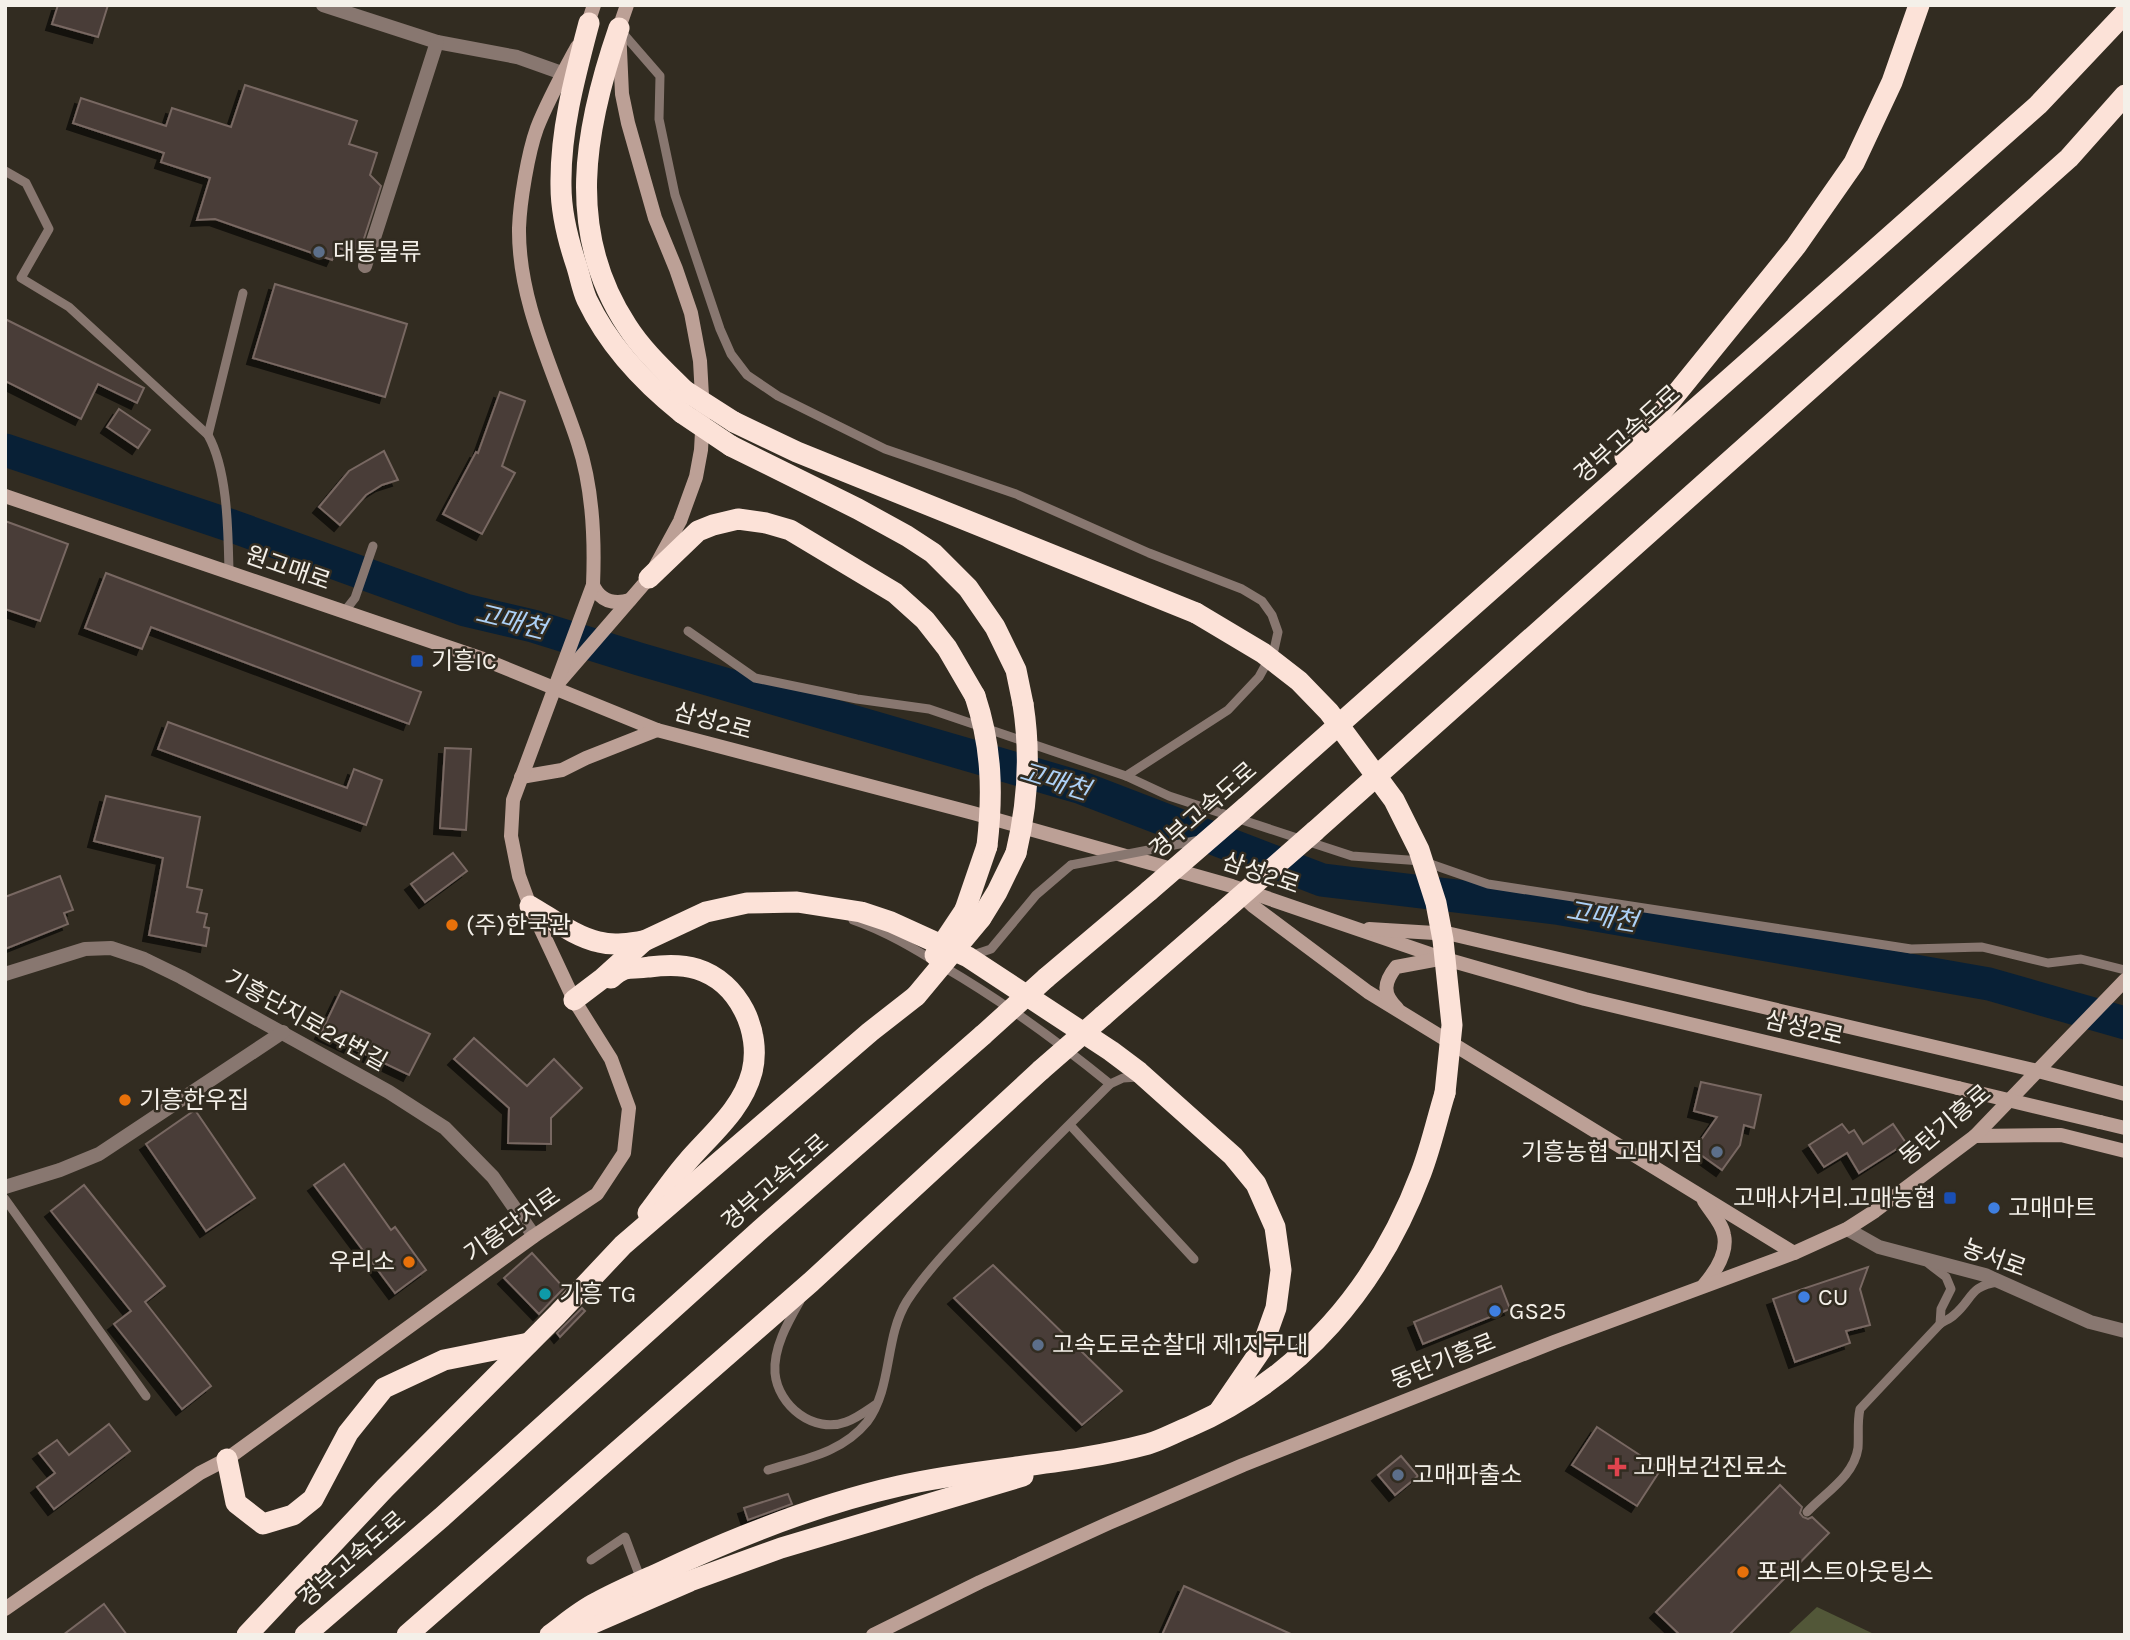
<svg xmlns="http://www.w3.org/2000/svg" width="2130" height="1640" font-family="Karla,'Noto Sans KR',sans-serif">
<style>
.green{fill:#525738}
.lines{fill:none;stroke-linecap:round;stroke-linejoin:round}
.river{stroke:#082036;stroke-width:33}
.building{fill:#4a3c37;stroke:#786862;stroke-width:2;filter:url(#shadow)}
.lane{stroke:#887770;stroke-width:9}
.street{stroke:#887770;stroke-width:14}
.secondary{stroke:#bca096;stroke-width:14}
.highway{stroke:#fce2d8;stroke-width:21}
.lane-bridge{stroke:#887770;stroke-width:9}
.secondary-bridge{stroke:#bca096;stroke-width:14}
.highway-bridge{stroke:#fce2d8;stroke-width:21}
.service-dot{fill:#5c6f8a;stroke:#322c21;stroke-width:2.5}
.transit-dot{fill:#1a4fb4;stroke:#322c21;stroke-width:2.5}
.food-dot{fill:#e8710a;stroke:#322c21;stroke-width:2.5}
.shop-dot{fill:#3f7fe0;stroke:#322c21;stroke-width:2.5}
.culture-dot{fill:#0f9aa8;stroke:#322c21;stroke-width:2.5}
.health-dot{fill:#e0444e;stroke:#322c21;stroke-width:2.5}
.labels{text-anchor:middle;stroke-width:5;stroke-linejoin:round;paint-order:stroke}
.poi-label{font-size:24px;fill:#f4f0e9;stroke:#322c21;text-anchor:start}
.street-label{font-size:24px;fill:#f4f0e9;stroke:#322c21}
.water-label{font-size:26px;font-style:italic;fill:#add1f7;stroke:#322c21}
</style>
<defs>
<filter id="shadow"><feDropShadow dx="-6" dy="6" stdDeviation="0" flood-color="#0009"/></filter>
</defs>
<rect width="100%" height="100%" fill="#322c21"/>
<!-- green -->
<path class="green" d="M1817 1607 1876 1635H1787Z"/>
<g class="lines">
<!-- river -->
<path class="river" d="M5 450 232 526 465 610 533 626 639 659 1082 788 1322 880 1556 908 1989 984 2125 1023"/>
</g>
<!-- building -->
<g class="building">
<path d="M58 5H108L98 37 52 24Z"/>
<path d="M245 85 357 121 349 144 377 153 370 175 381 186 359 254 338 248 332 260 215 219 197 220 210 178 161 162 164 153 73 123 81 98 166 126 172 108 231 127Z"/>
<path d="M275 284 407 324 385 397 253 358Z"/>
<path d="M5 319 144 388 137 403 98 384 81 419 5 381Z"/>
<path d="M500 392 525 401 502 466 515 473 482 534 443 514 476 452 478 453Z"/>
<path d="M119 409 150 430 138 448 107 427Z"/>
<path d="M384 451 398 480 382 485 366 495 340 525 319 507 349 471Z"/>
<path d="M5 521 68 544 40 621 5 609Z"/>
<path d="M106 573 421 692 409 724 151 627 142 649 85 628Z"/>
<path d="M168 722 347 788 354 769 382 780 366 825 158 749Z"/>
<path d="M445 748 471 749 466 830 440 828Z"/>
<path d="M106 796 200 817 187 887 202 890 197 912 207 914 204 927 209 928 206 946 149 935 163 858 94 841Z"/>
<path d="M453 853 467 871 425 902 411 884Z"/>
<path d="M60 876 73 910 64 913 68 924 5 949V897Z"/>
<path d="M341 991 430 1034 409 1075 321 1033Z"/>
<path d="M474 1038 527 1086 554 1059 582 1088 551 1118V1144L508 1143 509 1108 454 1059Z"/>
<path d="M1701 1082 1761 1095 1754 1128 1744 1125 1740 1145 1722 1170 1694 1150 1717 1117 1694 1111Z"/>
<path d="M195 1110 255 1198 206 1231 146 1144Z"/>
<path d="M1842 1124 1849 1133 1854 1130 1863 1144 1893 1124 1906 1143 1859 1173 1847 1153 1824 1167 1809 1145Z"/>
<path d="M344 1164 391 1230 395 1227 426 1270 395 1293 314 1185Z"/>
<path d="M84 1185 165 1286 145 1302 211 1386 182 1409 114 1324 131 1311 51 1211Z"/>
<path d="M532 1253 564 1288 539 1314 504 1278Z"/>
<path d="M993 1265 1122 1391 1082 1425 954 1298Z"/>
<path d="M1868 1267 1860 1289 1870 1325 1846 1331 1850 1343 1795 1362 1773 1299Z"/>
<path d="M1501 1286 1510 1309 1423 1344 1414 1322Z"/>
<path d="M582 1308 585 1311 560 1337 557 1333Z"/>
<path d="M109 1424 130 1451 54 1509 37 1487 55 1473 39 1453 57 1440 69 1455Z"/>
<path d="M1597 1427 1661 1469 1637 1506 1572 1465Z"/>
<path d="M1401 1456 1418 1476 1395 1495 1378 1475Z"/>
<path d="M1780 1485 1802 1507 1800 1513 1803 1517 1808 1519 1812 1517 1829 1533 1729 1635H1680L1656 1612Z"/>
<path d="M788 1494 792 1504 748 1520 744 1508Z"/>
<path d="M1184 1586 1293 1635H1162Z"/>
<path d="M104 1604 127 1635H63Z"/>
</g>
<g class="lines">
<!-- lane -->
<g class="lane">
<path d="M620 30 660 76 659 119 675 195 720 329 731 354 747 375 778 396 885 449 1016 494 1149 553 1242 589 1262 601 1272 615 1278 632 1274 650 1259 677 1228 710 1126 776"/>
<path d="M5 171 26 183 49 229 21 278 69 307 208 435C228 471 228 531 229 572"/>
<path d="M208 435 243 293"/>
<path d="M344 612 355 598 373 546"/>
<path d="M688 631 755 678 857 699 929 709 1126 776 1169 796 1352 856 1422 861 1488 884 1911 949 1982 947 2048 963 2081 959 2125 970"/>
<path d="M853 920C885 931 915 949 944 967 1004 1002 1056 1040 1110 1084"/>
<path d="M970 956 991 949 1036 895 1071 865"/>
<path d="M1070 1125 1194 1259"/>
<path d="M5 1199 146 1396"/>
<path d="M1929 1264 1946 1277 1951 1289 1941 1309 1940 1324"/>
<path d="M800 1301C788 1322 773 1348 775 1373 778 1406 814 1434 846 1422 857 1418 866 1411 875 1405"/>
<path d="M768 1470C804 1459 842 1453 867 1422 893 1387 884 1338 907 1301 926 1272 951 1246 976 1220 1019 1174 1065 1129 1110 1084L1123 1078 1138 1077"/>
<path d="M1807 1512C1826 1492 1854 1476 1858 1448 1859 1434 1857 1422 1860 1409L1940 1324C1944 1321 1950 1319 1954 1315 1973 1299 1969 1286 1998 1282"/>
<path d="M591 1560 625 1537 641 1580"/>
</g>
<!-- street -->
<g class="street">
<path d="M323 5 437 42 517 57 562 73"/>
<path d="M365 266 437 42"/>
<path d="M5 974 85 949 111 948 144 959 181 977 389 1092 445 1128 493 1177 534 1236"/>
<path d="M5 1187 60 1170 99 1154 283 1032"/>
<path d="M1847 1229 1879 1247 1985 1275 2090 1322 2125 1331"/>
</g>
<!-- secondary -->
<g class="secondary">
<path d="M586 29 594 5"/>
<path d="M5 496 483 659 657 730 973 813 1232 886 1442 958 1585 999 1958 1088"/>
<path d="M593 585C600 601 613 605 630 600"/>
<path d="M560 681 649 578 680 521 696 477 701 450 703 414 700 361 691 313 676 269 655 218 628 123 622 94 619 28 627 5"/>
<path d="M521 777 562 770 586 758 657 730"/>
<path d="M1236 890 1253 906 1368 992 1794 1253"/>
<path d="M1369 929 1451 934 2038 1071 2125 1094"/>
<path d="M1397 1008C1382 994 1384 982 1396 967L1439 959"/>
<path d="M2100 1122 2125 1128"/>
<path d="M1975 1136 2061 1135 2125 1151"/>
<path d="M1704 1285C1715 1272 1728 1253 1724 1235 1722 1223 1710 1211 1704 1201"/>
<path d="M5 1609 200 1473 227 1459 534 1236 597 1194 624 1153 629 1108 611 1059 574 1000 530 906 519 876 511 836 513 800 593 585C595 538 593 488 578 443 555 373 518 303 519 228 520 201 528 153 537 128 548 100 563 73 577 47"/>
<path d="M873 1635 980 1582 1109 1523 1243 1465 1554 1342 1794 1253 1847 1229 1875 1211 1975 1136 2125 980"/>
</g>
<!-- highway -->
<g class="highway">
<path d="M589 23C575 76 560 131 561 186 561 212 568 240 576 264 580 276 582 289 587 300 609 346 643 382 682 413"/>
<path d="M619 28C584 129 565 232 627 326 643 351 664 370 684 390"/>
<path d="M734 422 797 452 1196 613"/>
<path d="M731 446 858 509 907 536 933 553 968 588 995 627 1016 670 1023 704"/>
<path d="M1625 457 1796 246 1854 163 1892 82 1919 5"/>
<path d="M649 578 698 531 713 525 738 519 766 523 790 530 895 593 925 620 947 648 975 696"/>
<path d="M1246 807 2038 105 2125 13"/>
<path d="M1315 831 2069 158 2125 95"/>
<path d="M530 906C551 918 575 937 599 942 614 946 629 943 644 941"/>
<path d="M965 910 987 846"/>
<path d="M981 918 997 892 1016 853"/>
<path d="M611 978C627 964 630 970 649 967 665 965 681 964 697 969 739 982 762 1032 752 1072 742 1110 711 1134 687 1162 673 1178 661 1196 648 1213"/>
<path d="M1046 978 1149 891"/>
<path d="M574 1000 603 978 644 941 706 912 747 903 797 902 861 912 891 922 968 957 1111 1051 1139 1072 1233 1156 1256 1184 1275 1227 1281 1270 1276 1308 1261 1350 1220 1410"/>
<path d="M1103 1016 1219 915"/>
<path d="M227 1459 236 1503 263 1524 293 1515 313 1499 348 1433 384 1388 444 1360 529 1343"/>
<path d="M568 1634 690 1581 781 1548 1023 1476"/>
<path d="M247 1635 385 1488 557 1315 623 1245 870 1032 916 996"/>
<path d="M305 1635 442 1517 760 1230 983 1035"/>
<path d="M407 1635 811 1282 1041 1070"/>
<path d="M550 1635C565 1624 580 1611 596 1603 616 1592 637 1583 657 1574 735 1537 815 1505 899 1486 981 1467 1066 1466 1148 1444 1162 1440 1176 1432 1189 1427 1301 1378 1378 1287 1421 1173 1431 1147 1437 1119 1445 1093"/>
</g>
<!-- lane-bridge -->
<path class="lane-bridge" d="M1071 865 1200 840"/>
<!-- secondary-bridge -->
<path class="secondary-bridge" d="M1958 1088 2100 1122"/>
<!-- highway-bridge -->
<g class="highway-bridge">
<path d="M684 390 734 422"/>
<path d="M682 413 731 446"/>
<path d="M1196 613 1263 653 1299 681 1329 712 1394 800 1419 850 1436 903 1443 940 1452 1025 1445 1093"/>
<path d="M975 696C992 747 993 793 987 846"/>
<path d="M1016 853C1028 803 1031 755 1023 704"/>
<path d="M1149 891 1246 807"/>
<path d="M1219 915 1315 831"/>
<path d="M935 955 965 910"/>
<path d="M916 996 981 918"/>
<path d="M983 1035 1046 978"/>
<path d="M1041 1070 1103 1016"/>
</g>
</g>
<!-- markers -->
<g class="service-dot">
<circle cx="319" cy="252" r="7"/>
<circle cx="1717" cy="1152" r="7"/>
<circle cx="1038" cy="1345" r="7"/>
<circle cx="1398" cy="1475" r="7"/>
</g>
<g class="transit-dot">
<rect x="410" y="654" width="14" height="14" rx="3.5"/>
<rect x="1943" y="1191" width="14" height="14" rx="3.5"/>
</g>
<g class="food-dot">
<circle cx="452" cy="925" r="7"/>
<circle cx="125" cy="1100" r="7"/>
<circle cx="409" cy="1262" r="7"/>
<circle cx="1743" cy="1572" r="7"/>
</g>
<g class="shop-dot">
<circle cx="1994" cy="1208" r="7"/>
<circle cx="1804" cy="1297" r="7"/>
<circle cx="1495" cy="1311" r="7"/>
</g>
<circle class="culture-dot" cx="545" cy="1294" r="7"/>
<path class="health-dot" d="M1613.5 1456.5h7v7h7v7h-7v7h-7v-7h-7v-7h7z"/>
<g class="labels">
<!-- poi labels -->
<g class="poi-label">
<text x="333" y="260">대통물류</text>
<text x="431" y="669">기흥IC</text>
<text x="466" y="933">(주)한국관</text>
<text x="139" y="1108">기흥한우집</text>
<text x="1703" y="1160" text-anchor="end">기흥농협 고매지점</text>
<text x="1936" y="1206" text-anchor="end">고매사거리.고매농협</text>
<text x="2008" y="1216">고매마트</text>
<text x="395" y="1270" text-anchor="end">우리소</text>
<text x="559" y="1302">기흥 TG</text>
<text x="1818" y="1305">CU</text>
<text x="1509" y="1319">GS25</text>
<text x="1052" y="1353">고속도로순찰대 제1지구대</text>
<text x="1633" y="1475">고매보건진료소</text>
<text x="1412" y="1483">고매파출소</text>
<text x="1757" y="1580">포레스트아웃팅스</text>
</g>
<!-- street labels -->
<g class="street-label">
<text transform="translate(1627 434) rotate(-42)" y="8">경부고속도로</text>
<text transform="translate(288 568) rotate(19)" y="8">원고매로</text>
<text transform="translate(713 721) rotate(15)" y="8">삼성2로</text>
<text transform="translate(1203 810) rotate(-41)" y="8">경부고속도로</text>
<text transform="translate(1261 873) rotate(19)" y="8">삼성2로</text>
<text transform="translate(306 1020) rotate(29)" y="8">기흥단지로24번길</text>
<text transform="translate(1804 1028) rotate(13)" y="8">삼성2로</text>
<text transform="translate(1945 1125) rotate(-40)" y="8">동탄기흥로</text>
<text transform="translate(775 1182) rotate(-41)" y="8">경부고속도로</text>
<text transform="translate(512 1225) rotate(-35)" y="8">기흥단지로</text>
<text transform="translate(1994 1258) rotate(20)" y="8">농서로</text>
<text transform="translate(1443 1361) rotate(-22)" y="8">동탄기흥로</text>
<text transform="translate(352 1559) rotate(-41)" y="8">경부고속도로</text>
</g>
<!-- water labels -->
<g class="water-label">
<text transform="translate(511 621) rotate(14)" y="9">고매천</text>
<text transform="translate(1055 781) rotate(17)" y="9">고매천</text>
<text transform="translate(1602 916) rotate(10)" y="9">고매천</text>
</g>
</g>
<!-- border -->
<rect width="2130" height="1640" fill="none" stroke="#f4f0e9" stroke-width="14"/>
</svg>
